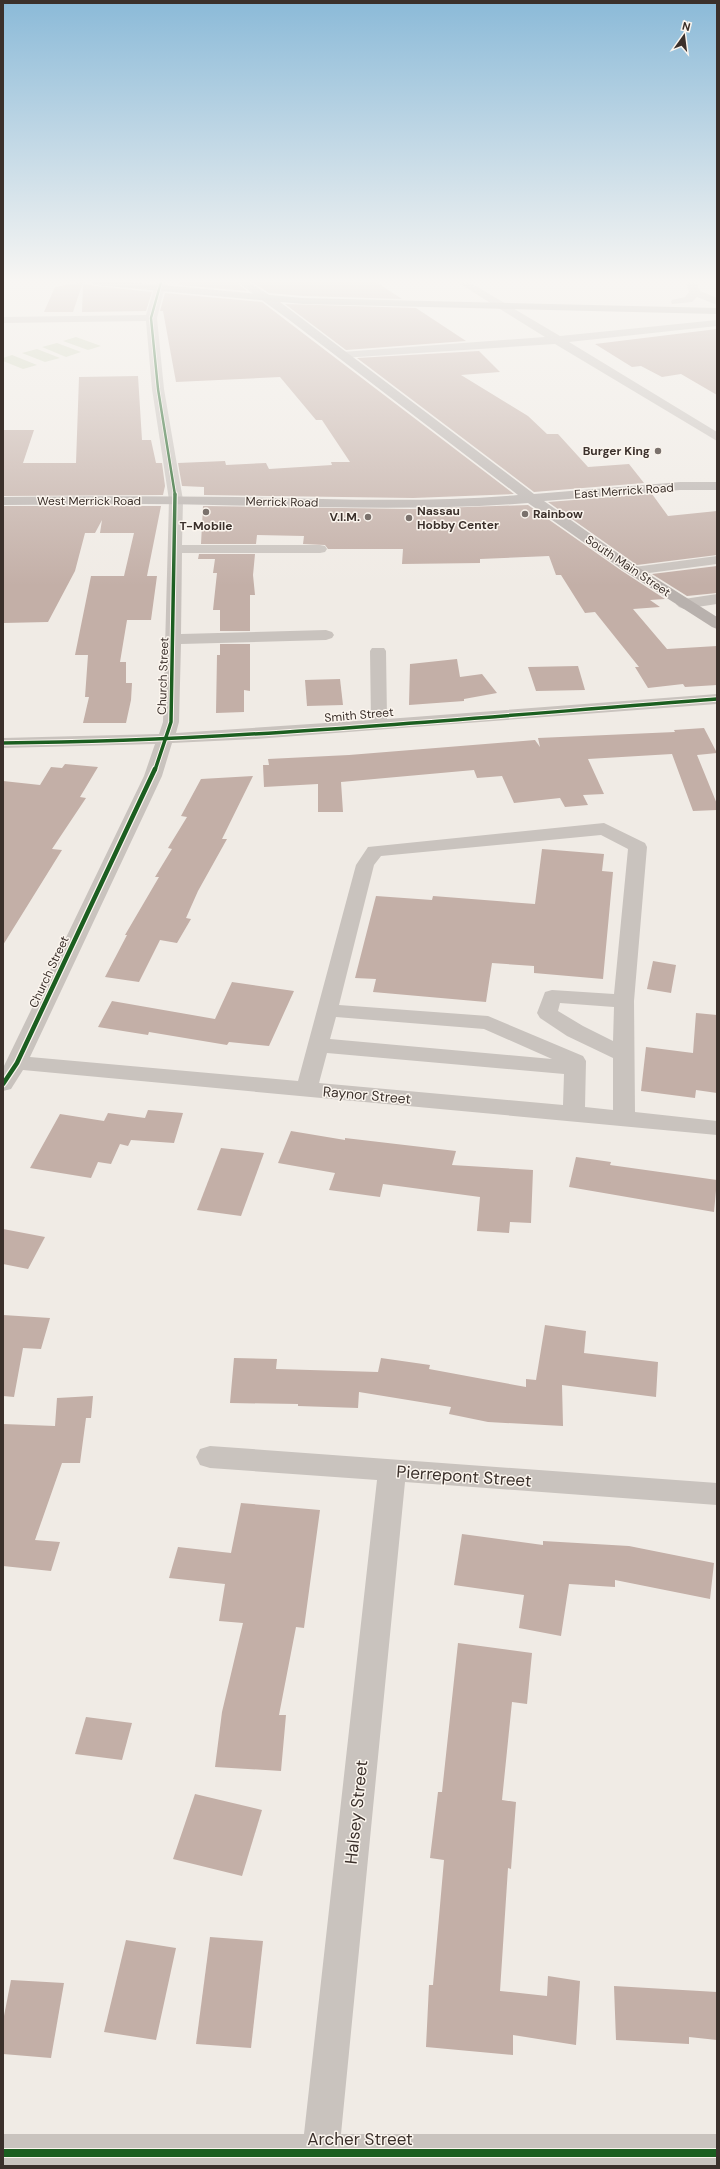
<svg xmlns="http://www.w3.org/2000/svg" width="720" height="2169" font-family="'DM Sans',sans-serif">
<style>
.green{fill:#d1d6bf}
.building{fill:#c3afa7}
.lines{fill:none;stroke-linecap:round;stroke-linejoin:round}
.minor{fill:#c9c3be;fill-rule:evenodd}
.major{fill:#b8b1ad;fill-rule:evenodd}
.highway{fill:#afaaa4;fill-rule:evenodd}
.cycleway-far3-casing{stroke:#fbf5ee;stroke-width:4}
.cycleway-far2-casing{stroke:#fbf5ee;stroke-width:5.5}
.cycleway-far1-casing{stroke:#fbf5ee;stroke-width:7}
.cycleway-casing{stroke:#fbf5ee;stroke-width:10}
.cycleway-far3{stroke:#1b5e20;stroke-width:2.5}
.cycleway-far2{stroke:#1b5e20;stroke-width:3.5}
.cycleway-far1{stroke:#1b5e20;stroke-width:4.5}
.cycleway{stroke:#1b5e20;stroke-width:8}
.poi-dot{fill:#7a716c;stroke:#fbf5ee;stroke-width:1.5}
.labels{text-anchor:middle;stroke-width:3;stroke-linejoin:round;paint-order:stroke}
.far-poi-label{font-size:12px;font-weight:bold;fill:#3b302b;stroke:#fbf5ee;text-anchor:end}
.far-street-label{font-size:12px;fill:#3b302b;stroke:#fbf5ee}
.street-label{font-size:14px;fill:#3b302b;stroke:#fbf5ee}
.near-street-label{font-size:17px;fill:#3b302b;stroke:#fbf5ee}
</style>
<rect width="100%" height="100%" fill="#f0ebe5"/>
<!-- green -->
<g class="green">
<path d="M76 337 101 346 88 350 63 341Z"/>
<path d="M57 343 81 352 66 357 42 347Z"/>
<path d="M37 349 60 358 45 362 22 353Z"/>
<path d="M12 355 37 365 23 369 3 361V358Z"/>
</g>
<!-- building -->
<g class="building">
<path d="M83 282 73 312H44L55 287Z"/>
<path d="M179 282H236L247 291 179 285Z"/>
<path d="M252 282H376L402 299 303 296 269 293Z"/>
<path d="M83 284 96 286 152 292 146 311 82 312Z"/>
<path d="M165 293 262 302 514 494 413 498 204 495V487L182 486 178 463 225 461 226 465 266 463 269 469 332 465 331 462H350L322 420H316L280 377 176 382 163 311H160Z"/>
<path d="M285 304 416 308 466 341 346 350Z"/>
<path d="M717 329V395L681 374 662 377 641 366 632 367 595 344Z"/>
<path d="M479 351 500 372 461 375 528 416 547 434H558L588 467 629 464 644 483 534 492 357 358Z"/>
<path d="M138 376 142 440H151L156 463H162L165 486 163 495 3 496V430H34L23 463H76L79 377Z"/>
<path d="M652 494 668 516 717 511V555L637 565 548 502Z"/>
<path d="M528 505 622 571 665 599 650 600 660 607 633 609 667 649 717 646V685L685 687 683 684 648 688 635 667H639L595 612 585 613 561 575H556L549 556 480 559V563L402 564 403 549H328L325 545 303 544 304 536 257 535 256 544H201L203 506 411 509Z"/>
<path d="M3 506H161L147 576H157L151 620H127L120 662H126V683H132L131 700 126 723H83L89 697H85L88 655H75L91 576H124L134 533H100L102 520 95 533H85L75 571 48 622 3 623Z"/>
<path d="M199 554H255L253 575 255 595H250V631H220V610H213L217 573H213L215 559H198Z"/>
<path d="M717 566V593L687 596 652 574Z"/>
<path d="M220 644H250V691L244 690V712L216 713 217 655H220Z"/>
<path d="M457 659 460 677 482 674 497 693 464 699V701L409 705 410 664Z"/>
<path d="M578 666 585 690 536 691 528 667Z"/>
<path d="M340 679 343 705 307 706 305 680Z"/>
<path d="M704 728 717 753 697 755 717 804V810L693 811 672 754 588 759 604 794 583 795 588 805 565 807 560 798 514 803 502 776 477 778 474 770 341 782 343 812H318V784L264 787 263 765H269L268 759 349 755 535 740 540 747 538 738 675 732 674 730Z"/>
<path d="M65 764 98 767 80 797 86 798 52 849 62 850 3 945V781L40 785 51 767 62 768Z"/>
<path d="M253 776 222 839H227L198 891 186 918 191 919 177 943 160 940 139 982 105 977 127 935H125L159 877H155L172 849 168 848 187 817 181 816 201 779Z"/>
<path d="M542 849 604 854 602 871 613 872 603 979 534 973V966L492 963 486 1002 373 992 376 979 355 978 376 896 432 900 433 896 535 904Z"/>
<path d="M653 961 676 965 671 993 647 989Z"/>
<path d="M232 982 294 991 269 1046 229 1042 227 1045 149 1032 148 1035 98 1027 112 1001 215 1019Z"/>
<path d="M696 1013 717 1015V1093L696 1090 695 1098 641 1091 646 1047 693 1053Z"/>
<path d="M148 1110 183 1113 174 1143 131 1140 128 1146 120 1144 111 1164 98 1162 91 1178 30 1168 60 1114 104 1121 108 1113 145 1118Z"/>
<path d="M291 1131 345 1140V1138L456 1151 452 1165 533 1170 531 1223 510 1222 509 1233 477 1231 480 1197 383 1184 380 1197 329 1190 335 1173 278 1163Z"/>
<path d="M221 1148 264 1153 241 1216 197 1210Z"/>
<path d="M576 1157 611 1162 610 1165 717 1180 714 1212 569 1187Z"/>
<path d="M3 1229 45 1237 28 1269 3 1264Z"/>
<path d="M3 1315 50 1318 41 1349 23 1348 14 1397 3 1396Z"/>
<path d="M545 1325 586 1331 584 1353 658 1362 656 1397 562 1385 563 1426 488 1422 449 1414 451 1407 359 1392 358 1408 298 1406V1404L230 1403 234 1358 277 1359 276 1369 378 1372 381 1358 430 1365 429 1369 526 1387V1379L536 1380Z"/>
<path d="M93 1396 91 1418H86L80 1463H62L35 1540 60 1542 51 1571 3 1566V1424L55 1426 57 1398Z"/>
<path d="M241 1503 320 1510 304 1628 296 1627 279 1715H286L281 1771 215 1767 222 1712 243 1623 219 1621 225 1584 169 1578 178 1547 231 1553Z"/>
<path d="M462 1534 543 1545V1541L629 1546 714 1563 710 1599 615 1580V1587L569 1584 561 1636 519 1628 524 1595 454 1585Z"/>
<path d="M458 1643 532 1653 527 1704 512 1702 502 1800 516 1802 511 1869 508 1868 500 1991 547 1996 548 1976 580 1981 576 2045 513 2035V2055L426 2047 429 1985H433L444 1860 430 1858 438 1792H442Z"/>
<path d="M86 1717 132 1723 122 1760 75 1754Z"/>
<path d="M195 1794 262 1810 242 1876 173 1859Z"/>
<path d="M210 1937 263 1941 251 2048 196 2044Z"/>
<path d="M126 1940 176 1948 156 2040 104 2032Z"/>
<path d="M11 1980 64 1983 51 2058 3 2054V2021Z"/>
<path d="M614 1986 717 1992V2040L689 2037V2044L616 2040Z"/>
</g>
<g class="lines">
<!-- minor -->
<g class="minor">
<path d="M156 282H166L157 318 164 389 183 500 182 545H320L325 546 327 549 325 552 320 553H182L181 634 326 630 332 632 334 635 332 638 326 640 181 644 179 722 176 733 371 720 370 651 372 648H384L386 651 387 719 717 694V704L256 739 172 743 162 776 30 1057 298 1081 356 865 368 847 604 823 645 843 647 847 634 1001 635 1112 717 1121V1135L23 1070 11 1089 3 1091V1068L144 776 155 744 3 748V738L159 734 163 722 169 500 152 389 146 321 3 323V317L146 315ZM601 835 628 849 614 994 552 990 545 992 537 1013 540 1018 567 1036 613 1058V1110L585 1107 586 1061 583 1056 488 1016 339 1005 374 865 381 856ZM560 1003 614 1007 613 1041 583 1026 558 1011ZM336 1017 484 1029 552 1059 330 1039ZM327 1053 564 1074 563 1105 319 1083Z"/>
<path d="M457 282H469L560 336 717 320V326L569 342 717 432V441L555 344 342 358 336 355 342 352 545 337Z"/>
<path d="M686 282H696L700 291 717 298V305L697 297 692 302 672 304 671 302 672 300 685 297 689 292Z"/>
<path d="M717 556V564L634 575 629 574 627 571 629 568 634 567Z"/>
<path d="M717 594V604L684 609 679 607 676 604 679 601 684 599Z"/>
<path d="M210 1446 717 1483V1505L405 1482 341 2134H717V2166H3V2134H304L377 1480 210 1468 200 1465 196 1457 200 1449Z"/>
</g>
<!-- major -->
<path class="major" d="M237 282H249L280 302 534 494 680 482H717V490H680L544 501 633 564 717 617V629L712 627 623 570 528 503C424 511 319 507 214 505 144 503 73 505 3 505V497C81 496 159 496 237 497 330 499 425 503 518 495L288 319Z"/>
<!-- highway -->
<path class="highway" d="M91 282H130L303 298 717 308V314L303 304 96 285Z"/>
<defs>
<path id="cycleway-far3" d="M161 282 151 318 158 389 175 495"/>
<g id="cycleway-far2">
<path d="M3 743C241 741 479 717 717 699"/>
<path d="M155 770 171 722 175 494"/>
</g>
<path id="cycleway-far1" d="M3 1084 17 1063 155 769"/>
<path id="cycleway" d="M3 2153H717"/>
</defs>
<!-- cycleway-far3 casing -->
<use href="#cycleway-far3" class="cycleway-far3-casing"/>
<!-- cycleway-far2 casing -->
<use href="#cycleway-far2" class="cycleway-far2-casing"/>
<!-- cycleway-far1 casing -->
<use href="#cycleway-far1" class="cycleway-far1-casing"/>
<!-- cycleway casing -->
<use href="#cycleway" class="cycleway-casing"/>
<!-- cycleway-far3 -->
<use href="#cycleway-far3" class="cycleway-far3"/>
<!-- cycleway-far2 -->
<use href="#cycleway-far2" class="cycleway-far2"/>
<!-- cycleway-far1 -->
<use href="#cycleway-far1" class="cycleway-far1"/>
<!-- cycleway -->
<use href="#cycleway" class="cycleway"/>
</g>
<!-- sky -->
<linearGradient id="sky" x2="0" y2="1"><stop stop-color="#8bbad8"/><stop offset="0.48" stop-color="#f8f6f3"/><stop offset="1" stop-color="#f8f6f3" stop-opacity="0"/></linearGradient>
<rect width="720" height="586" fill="url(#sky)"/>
<!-- markers -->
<g class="poi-dot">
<circle cx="658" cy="451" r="4"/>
<circle cx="206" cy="512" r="4"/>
<circle cx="525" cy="514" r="4"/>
<circle cx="368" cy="517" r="4"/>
<circle cx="409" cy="518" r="4"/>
</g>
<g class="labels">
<!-- far-poi labels -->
<g class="far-poi-label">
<text x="650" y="455">Burger King</text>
<text x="417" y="515" text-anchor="start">Nassau<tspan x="417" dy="14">Hobby Center</tspan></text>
<text x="533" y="518" text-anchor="start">Rainbow</text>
<text x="360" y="521">V.I.M.</text>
<text x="206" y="530" text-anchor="middle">T-Mobile</text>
</g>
<!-- far-street labels -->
<g class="far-street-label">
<text transform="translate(624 491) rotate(-4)" y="4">East Merrick Road</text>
<text x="89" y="505">West Merrick Road</text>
<text transform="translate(282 502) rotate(1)" y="4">Merrick Road</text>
<text transform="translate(628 566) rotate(34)" y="4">South Main Street</text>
<text transform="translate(163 676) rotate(-88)" y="4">Church Street</text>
<text transform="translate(359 715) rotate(-5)" y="4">Smith Street</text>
<text transform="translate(49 972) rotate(-65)" y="4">Church Street</text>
</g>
<!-- street labels -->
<g class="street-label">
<text transform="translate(367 1095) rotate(5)" y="5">Raynor Street</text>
</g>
<!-- near-street labels -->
<g class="near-street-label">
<text transform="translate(464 1476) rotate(4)" y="6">Pierrepont Street</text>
<text transform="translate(356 1812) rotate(-84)" y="6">Halsey Street</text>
<text x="360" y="2145">Archer Street</text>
</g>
</g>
<!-- border -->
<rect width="720" height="2169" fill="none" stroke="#3b302b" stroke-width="8"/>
<!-- north arrow -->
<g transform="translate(684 36) rotate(14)" stroke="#fbf5ee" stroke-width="3" paint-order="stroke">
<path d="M0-3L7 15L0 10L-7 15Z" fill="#3b302b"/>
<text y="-6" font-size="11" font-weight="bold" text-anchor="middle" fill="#3b302b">N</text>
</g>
</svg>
